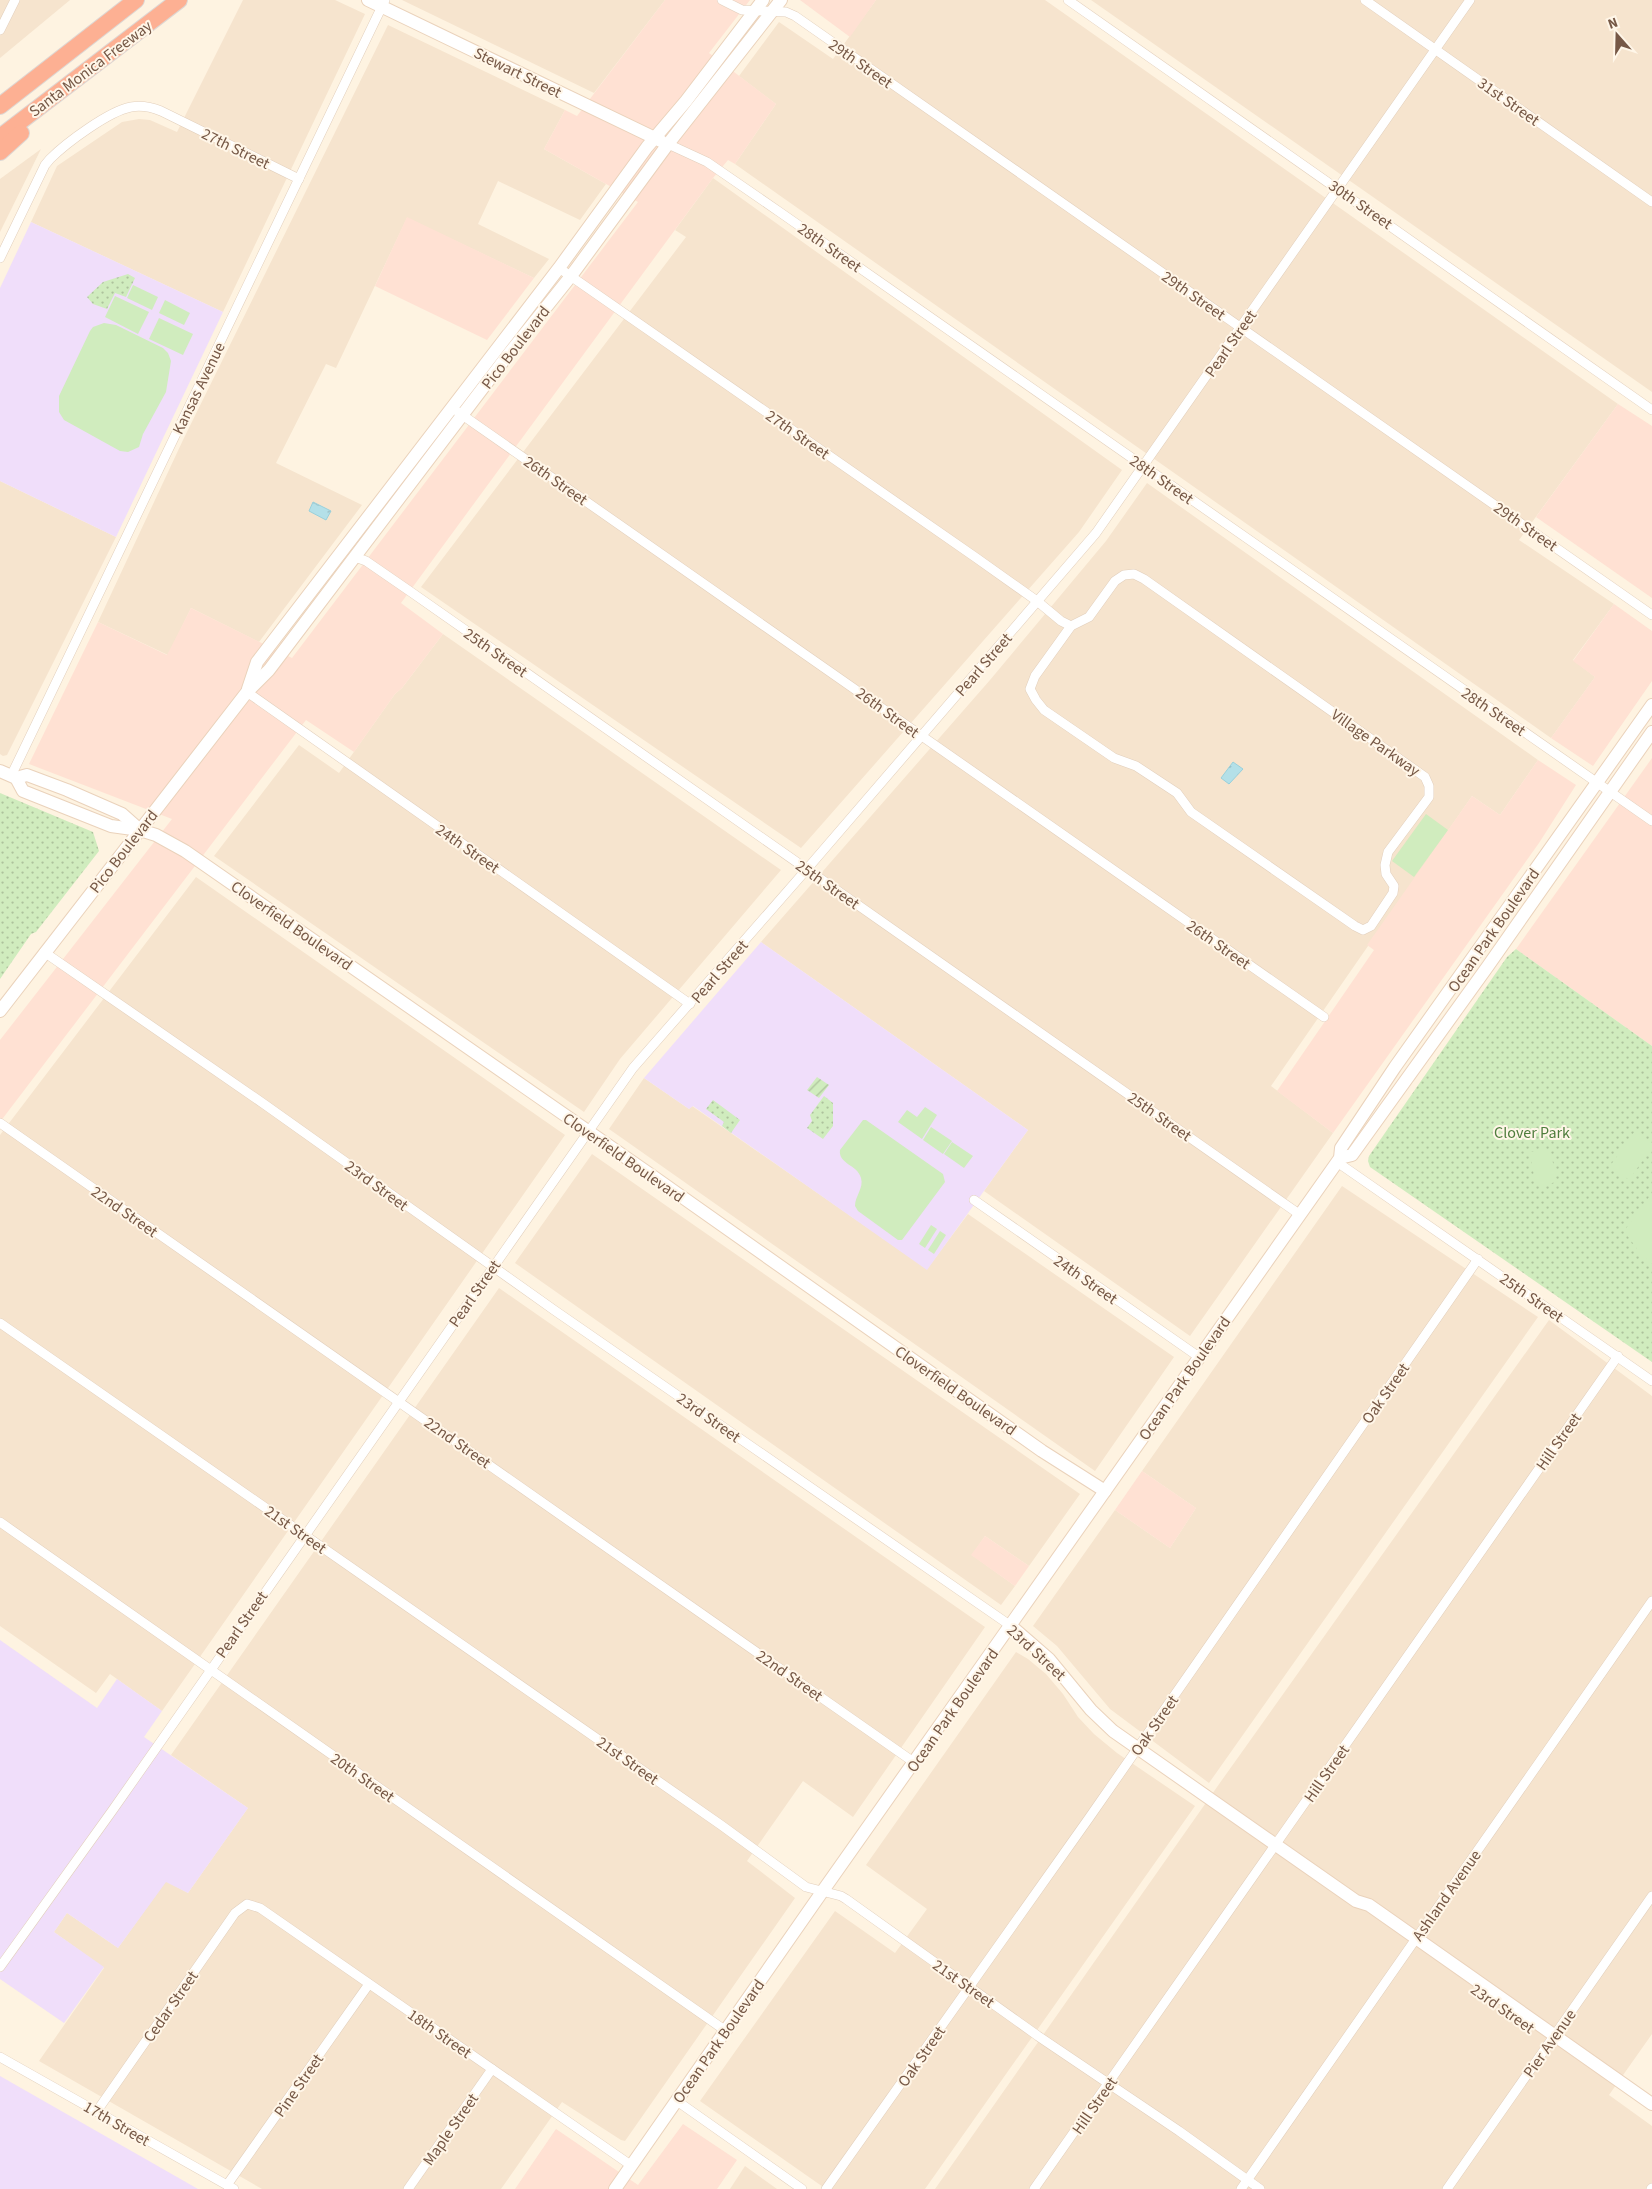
<svg xmlns="http://www.w3.org/2000/svg" width="1652" height="2189" font-family="'Source Sans 3',sans-serif">
<style>
.residential{fill:#f6e4ce}
.commercial{fill:#ffe1d3}
.education{fill:#f0defa}
.park{fill:url(#park-dots)}
.garden{fill:url(#garden-furrows)}
.pitch{fill:#d0ecbe}
.water{fill:url(#water-ripples);stroke:#99d0db}
.lines{fill:none;stroke-linecap:round;stroke-linejoin:round}
.street-casing{stroke:#e2cfbc;stroke-width:10}
.secondary-casing{stroke:#ead2bb;stroke-width:14}
.highway-casing{stroke:#ded7d3;stroke-width:18}
.street{stroke:#fff;stroke-width:9}
.secondary{stroke:#fff;stroke-width:12}
.highway{stroke:#fdb093;stroke-width:16}
.labels{text-anchor:middle;stroke-width:4;stroke-linejoin:round;paint-order:stroke}
.street-label{font-size:16px;fill:#765846;stroke:#fff6e8}
.park-label{font-size:16px;fill:#4f7d3d;stroke:#fff6e8}
</style>
<defs>
<pattern id="park-dots" width="8" height="8" patternUnits="userSpaceOnUse" patternTransform="scale(1.25)"><rect width="8" height="8" fill="#d0ecbe"/><path d="M2 2h.1M6 6h.1" fill="none" stroke="#adc29c" stroke-width="1.8" stroke-linecap="round"/></pattern>
<pattern id="garden-furrows" width="10" height="10" patternUnits="userSpaceOnUse" patternTransform="scale(1.25)"><rect width="10" height="10" fill="#d0ecbe"/><path d="M-1 1l2-2M0 10L10 0M9 11l2-2" fill="none" stroke="#adc29c"/></pattern>
<pattern id="water-ripples" width="26" height="14" patternUnits="userSpaceOnUse" patternTransform="scale(1.25)"><rect width="26" height="14" fill="#b4e0e8"/><path d="M2 4q2-2 4 0t4 0M15 11q2-2 4 0t4 0" fill="none" stroke="#97b8be"/></pattern>
</defs>
<rect width="100%" height="100%" fill="#fef3e1"/>
<!-- residential -->
<g class="residential">
<path d="M0 0H70L0 58Z"/>
<path d="M243 0H335L365 14 223 312 31 222 57 166 122 122 139 119 150 120 177 132Z"/>
<path d="M402 0H665L594 93Z"/>
<path d="M876 0H1045L1618 404 1519 540 1614 604 1573 660 1595 677 1551 738 735 164 776 104 739 76 779 22 833 59Z"/>
<path d="M1091 0H1652V392Z"/>
<path d="M388 25 565 110 544 149 606 184 580 220 498 181 478 224 549 259 534 278 407 218 336 368 326 364 276 463 362 505 259 642 191 608 168 655 98 622 183 440Z"/>
<path d="M41 149 0 232V179Z"/>
<path d="M713 178 1122 470 1079 532 801 848 421 587 686 237 675 230Z"/>
<path d="M0 481 116 537 7 755 3 756 0 754Z"/>
<path d="M1147 483 1538 760 1500 815 1472 796 1271 1086 1333 1133 1190 1336 984 1191 1028 1130 761 942 990 680 1106 541Z"/>
<path d="M443 634 781 870 620 1059 584 1112 214 856 299 745 339 773 395 694 402 688Z"/>
<path d="M196 877 565 1135 162 1711 110 1674 96 1693 0 1626V1135Z"/>
<path d="M644 1078 689 1109 692 1106 927 1269 968 1214 1174 1357 1095 1471 609 1129Z"/>
<path d="M592 1154 1080 1494 1029 1566 985 1536 972 1555 1015 1586 1001 1605 515 1263Z"/>
<path d="M1342 1186 1538 1317 1209 1783 1110 1709 1057 1646 1033 1626 1115 1510 1170 1548 1196 1508 1142 1471Z"/>
<path d="M499 1288 985 1627 853 1817 803 1781 747 1861 795 1898 625 2141 621 2140 562 2102 501 2189H262L39 2061 104 1968 54 1932 67 1913 118 1948 166 1881 188 1893 248 1808 171 1755Z"/>
<path d="M1549 1320 1652 1396V2034L1609 2095 1652 2126V2189H935L1217 1787Z"/>
<path d="M1016 1652 1028 1659 1046 1674 1063 1694 1078 1717 1094 1734 1117 1753 1195 1806 925 2189H826L700 2101 835 1911 895 1953 927 1909 866 1865Z"/>
<path d="M745 2166 777 2189H730Z"/>
</g>
<!-- commercial -->
<g class="commercial">
<path d="M665 0H750L709 53 776 104 735 164 728 160 713 178 401 603 443 634 402 688 395 694 354 752 306 720 0 1122V1040L172 819 29 764 98 622 167 655 191 608 292 658 638 202 544 149 565 110 577 116Z"/>
<path d="M800 0H876L850 37Z"/>
<path d="M407 217 534 278 487 340 375 286Z"/>
<path d="M1618 404 1652 426V598L1536 517Z"/>
<path d="M1614 604 1652 631V681L1593 766 1551 738 1595 677 1573 661Z"/>
<path d="M1652 758V1046L1516 949Z"/>
<path d="M1538 760 1576 785 1539 843 1333 1133 1277 1091 1374 950 1367 945 1472 796 1500 815Z"/>
<path d="M1142 1471 1196 1508 1170 1548 1115 1510Z"/>
<path d="M985 1536 1029 1566 1015 1586 971 1555Z"/>
<path d="M683 2124 737 2160 717 2189H515L556 2129 638 2185Z"/>
</g>
<!-- education -->
<g class="education">
<path d="M31 222 223 312 116 537 0 481V288Z"/>
<path d="M761 942 1028 1130 927 1270 693 1106 689 1109 644 1078Z"/>
<path d="M0 1640 97 1708 117 1679 162 1711 144 1737 248 1808 188 1893 166 1882 118 1948 67 1913 54 1932 104 1967 64 2023 0 1979Z"/>
<path d="M0 2076 198 2189H0Z"/>
</g>
<!-- park -->
<g class="park">
<path d="M128 274 135 278 126 297 115 293 107 309 93 304 87 297 103 282Z"/>
<path d="M0 793 93 832 99 851 36 932 31 934 0 979Z"/>
<path d="M1516 949 1652 1046V1362L1370 1167 1368 1161 1369 1156 1507 957Z"/>
<path d="M824 1096 833 1103V1126L823 1139 807 1128 812 1121 810 1115Z"/>
<path d="M713 1100 740 1120 731 1133 722 1126 724 1122 706 1109Z"/>
</g>
<!-- garden -->
<path class="garden" d="M817 1077 829 1085 819 1098 807 1090Z"/>
<!-- pitch -->
<g class="pitch">
<path d="M133 285 158 297 152 310 127 298Z"/>
<path d="M115 296 149 312 138 334 105 317Z"/>
<path d="M165 300 190 313 184 325 159 313Z"/>
<path d="M159 318 193 334 183 355 149 339Z"/>
<path d="M104 323 116 325 163 348 168 353 171 361 166 392 143 434 139 447 128 452 120 451 64 420 59 412V396L90 331 93 327Z"/>
<path d="M1426 814 1448 830 1414 877 1392 861Z"/>
<path d="M925 1107 937 1115 922 1139 898 1122 907 1110 917 1117Z"/>
<path d="M863 1120H866L943 1174 945 1182 902 1240H898L858 1211 855 1206C855 1196 864 1188 861 1178 858 1165 838 1164 840 1150Z"/>
<path d="M931 1127 952 1141 943 1154 923 1140Z"/>
<path d="M1635 1131 1652 1143V1147L1629 1180 1610 1166Z"/>
<path d="M952 1142 973 1156 964 1168 944 1154Z"/>
<path d="M1550 1149 1557 1182 1536 1186 1530 1154 1531 1152Z"/>
<path d="M1652 1193V1264L1640 1253 1624 1231Z"/>
<path d="M931 1225 937 1229 925 1248 919 1244Z"/>
<path d="M940 1231 946 1235 934 1254 928 1250Z"/>
</g>
<!-- water -->
<g class="water">
<path d="M313 502 331 511 326 520 309 511Z"/>
<path d="M1233 762 1243 769 1229 784 1221 778Z"/>
</g>
<g class="lines">
<defs>
<g id="street">
<path d="M722 0 742 10 786 12 795 16 1652 615"/>
<path d="M1068 0 1652 410"/>
<path d="M1365 0 1652 202"/>
<path d="M0 30 15 0"/>
<path d="M668 144 707 162 781 213 1652 821"/>
<path d="M0 258 45 165 50 159C66 143 109 111 131 107 142 105 151 107 161 111L299 179"/>
<path d="M559 268 975 557 1037 601 1061 621 1071 626"/>
<path d="M458 412 1324 1017"/>
<path d="M355 557 366 561 411 592 1299 1214"/>
<path d="M1134 574 1144 579 1425 777 1429 786V797L1388 852 1385 865 1386 874 1394 886 1393 893 1371 926 1363 930 1355 926 1191 812 1177 793 1136 766 1114 758 1044 710 1036 700 1030 689 1035 676 1071 626 1089 617 1115 581 1124 575Z"/>
<path d="M247 692 690 1004"/>
<path d="M11 776 385 0"/>
<path d="M44 952 264 1104 554 1310 1011 1626"/>
<path d="M0 1123 915 1763"/>
<path d="M1337 1162 1652 1381"/>
<path d="M974 1200 1199 1357"/>
<path d="M0 1323 721 1825 806 1887 841 1896 846 1899 1038 2036 1179 2131 1260 2189"/>
<path d="M0 1522 726 2031"/>
<path d="M0 1967 112 1811 633 1068 807 869 1096 533 1470 0"/>
<path d="M0 2057 234 2189"/>
<path d="M677 2101 802 2189"/>
<path d="M97 2111 235 1913 247 1904 260 1908 632 2166"/>
<path d="M227 2185 369 1984"/>
<path d="M408 2189 492 2069"/>
<path d="M826 2189 1089 1818 1478 1259"/>
<path d="M1034 2189 1618 1356"/>
<path d="M1241 2189 1652 1601"/>
<path d="M1447 2189 1652 1896"/>
<path d="M1651 2189 1652 2188"/>
</g>
<g id="secondary">
<path d="M368 0 661 141"/>
<path d="M248 689 257 662 559 268 647 147 686 101 763 0"/>
<path d="M0 771 16 778 23 791 111 826 140 830 156 835 185 851 651 1175 1042 1451 1105 1491"/>
<path d="M16 778 27 775 67 790 122 814 140 830"/>
<path d="M0 1011 247 692 269 670 507 356 571 276 668 144 781 0"/>
<path d="M1340 1158 1352 1155 1488 966 1652 732"/>
<path d="M1011 1626 1049 1659 1091 1710 1113 1731 1346 1894 1356 1901 1369 1905 1652 2104"/>
<path d="M615 2189 822 1892 1340 1158 1341 1148 1395 1067 1652 705"/>
</g>
<g id="highway">
<path d="M0 106 136 0"/>
<path d="M0 137 179 0"/>
<path d="M0 152 21 133"/>
</g>
</defs>
<!-- street casing -->
<use href="#street" class="street-casing"/>
<!-- secondary casing -->
<use href="#secondary" class="secondary-casing"/>
<!-- highway casing -->
<use href="#highway" class="highway-casing"/>
<!-- street -->
<use href="#street" class="street"/>
<!-- secondary -->
<use href="#secondary" class="secondary"/>
<!-- highway -->
<use href="#highway" class="highway"/>
</g>
<g class="labels">
<!-- street labels -->
<g class="street-label">
<text transform="translate(861 63) rotate(35)" y="6">29th Street</text>
<text transform="translate(90 68) rotate(-37)" y="6">Santa Monica Freeway</text>
<text transform="translate(518 72) rotate(26)" y="6">Stewart Street</text>
<text transform="translate(1509 101) rotate(35)" y="6">31st Street</text>
<text transform="translate(236 148) rotate(26)" y="6">27th Street</text>
<text transform="translate(1361 204) rotate(35)" y="6">30th Street</text>
<text transform="translate(830 247) rotate(35)" y="6">28th Street</text>
<text transform="translate(1194 295) rotate(35)" y="6">29th Street</text>
<text transform="translate(1230 343) rotate(-55)" y="6">Pearl Street</text>
<text transform="translate(515 347) rotate(-52)" y="6">Pico Boulevard</text>
<text transform="translate(198 388) rotate(-64)" y="6">Kansas Avenue</text>
<text transform="translate(798 434) rotate(35)" y="6">27th Street</text>
<text transform="translate(1162 479) rotate(35)" y="6">28th Street</text>
<text transform="translate(556 480) rotate(35)" y="6">26th Street</text>
<text transform="translate(1526 526) rotate(35)" y="6">29th Street</text>
<text transform="translate(496 652) rotate(35)" y="6">25th Street</text>
<text transform="translate(983 664) rotate(-49)" y="6">Pearl Street</text>
<text transform="translate(1494 711) rotate(34)" y="6">28th Street</text>
<text transform="translate(888 712) rotate(36)" y="6">26th Street</text>
<text transform="translate(1376 742) rotate(35)" y="6">Village Parkway</text>
<text transform="translate(468 848) rotate(35)" y="6">24th Street</text>
<text transform="translate(123 851) rotate(-52)" y="6">Pico Boulevard</text>
<text transform="translate(828 884) rotate(35)" y="6">25th Street</text>
<text transform="translate(292 925) rotate(35)" y="6">Cloverfield Boulevard</text>
<text transform="translate(1493 930) rotate(-55)" y="6">Ocean Park Boulevard</text>
<text transform="translate(1219 944) rotate(35)" y="6">26th Street</text>
<text transform="translate(719 971) rotate(-49)" y="6">Pearl Street</text>
<text transform="translate(1160 1116) rotate(35)" y="6">25th Street</text>
<text transform="translate(624 1157) rotate(35)" y="6">Cloverfield Boulevard</text>
<text transform="translate(377 1185) rotate(36)" y="6">23rd Street</text>
<text transform="translate(125 1211) rotate(35)" y="6">22nd Street</text>
<text transform="translate(1086 1279) rotate(35)" y="6">24th Street</text>
<text transform="translate(474 1293) rotate(-55)" y="6">Pearl Street</text>
<text transform="translate(1532 1297) rotate(35)" y="6">25th Street</text>
<text transform="translate(1184 1378) rotate(-55)" y="6">Ocean Park Boulevard</text>
<text transform="translate(956 1390) rotate(35)" y="6">Cloverfield Boulevard</text>
<text transform="translate(1385 1393) rotate(-55)" y="6">Oak Street</text>
<text transform="translate(709 1417) rotate(35)" y="6">23rd Street</text>
<text transform="translate(1558 1441) rotate(-55)" y="6">Hill Street</text>
<text transform="translate(458 1442) rotate(35)" y="6">22nd Street</text>
<text transform="translate(296 1529) rotate(35)" y="6">21st Street</text>
<text transform="translate(241 1624) rotate(-55)" y="6">Pearl Street</text>
<text transform="translate(1037 1652) rotate(43)" y="6">23rd Street</text>
<text transform="translate(790 1675) rotate(35)" y="6">22nd Street</text>
<text transform="translate(952 1710) rotate(-55)" y="6">Ocean Park Boulevard</text>
<text transform="translate(1154 1725) rotate(-55)" y="6">Oak Street</text>
<text transform="translate(628 1760) rotate(35)" y="6">21st Street</text>
<text transform="translate(1326 1773) rotate(-55)" y="6">Hill Street</text>
<text transform="translate(363 1777) rotate(35)" y="6">20th Street</text>
<text transform="translate(1446 1895) rotate(-55)" y="6">Ashland Avenue</text>
<text transform="translate(964 1983) rotate(35)" y="6">21st Street</text>
<text transform="translate(170 2006) rotate(-55)" y="6">Cedar Street</text>
<text transform="translate(1503 2008) rotate(35)" y="6">23rd Street</text>
<text transform="translate(440 2033) rotate(35)" y="6">18th Street</text>
<text transform="translate(718 2041) rotate(-55)" y="6">Ocean Park Boulevard</text>
<text transform="translate(1549 2043) rotate(-55)" y="6">Pier Avenue</text>
<text transform="translate(921 2056) rotate(-55)" y="6">Oak Street</text>
<text transform="translate(298 2085) rotate(-55)" y="6">Pine Street</text>
<text transform="translate(1094 2105) rotate(-55)" y="6">Hill Street</text>
<text transform="translate(117 2123) rotate(30)" y="6">17th Street</text>
<text transform="translate(450 2129) rotate(-55)" y="6">Maple Street</text>
</g>
<!-- park labels -->
<g class="park-label">
<text x="1532" y="1138">Clover Park</text>
</g>
</g>
<!-- north arrow -->
<g transform="translate(1617 35) rotate(340)" stroke="#fff6e8" stroke-width="4" paint-order="stroke">
<path d="M0-4L9 19L0 12L-9 19Z" fill="#765846"/>
<text y="-8" font-size="14" font-weight="bold" text-anchor="middle" fill="#765846">N</text>
</g>
</svg>
